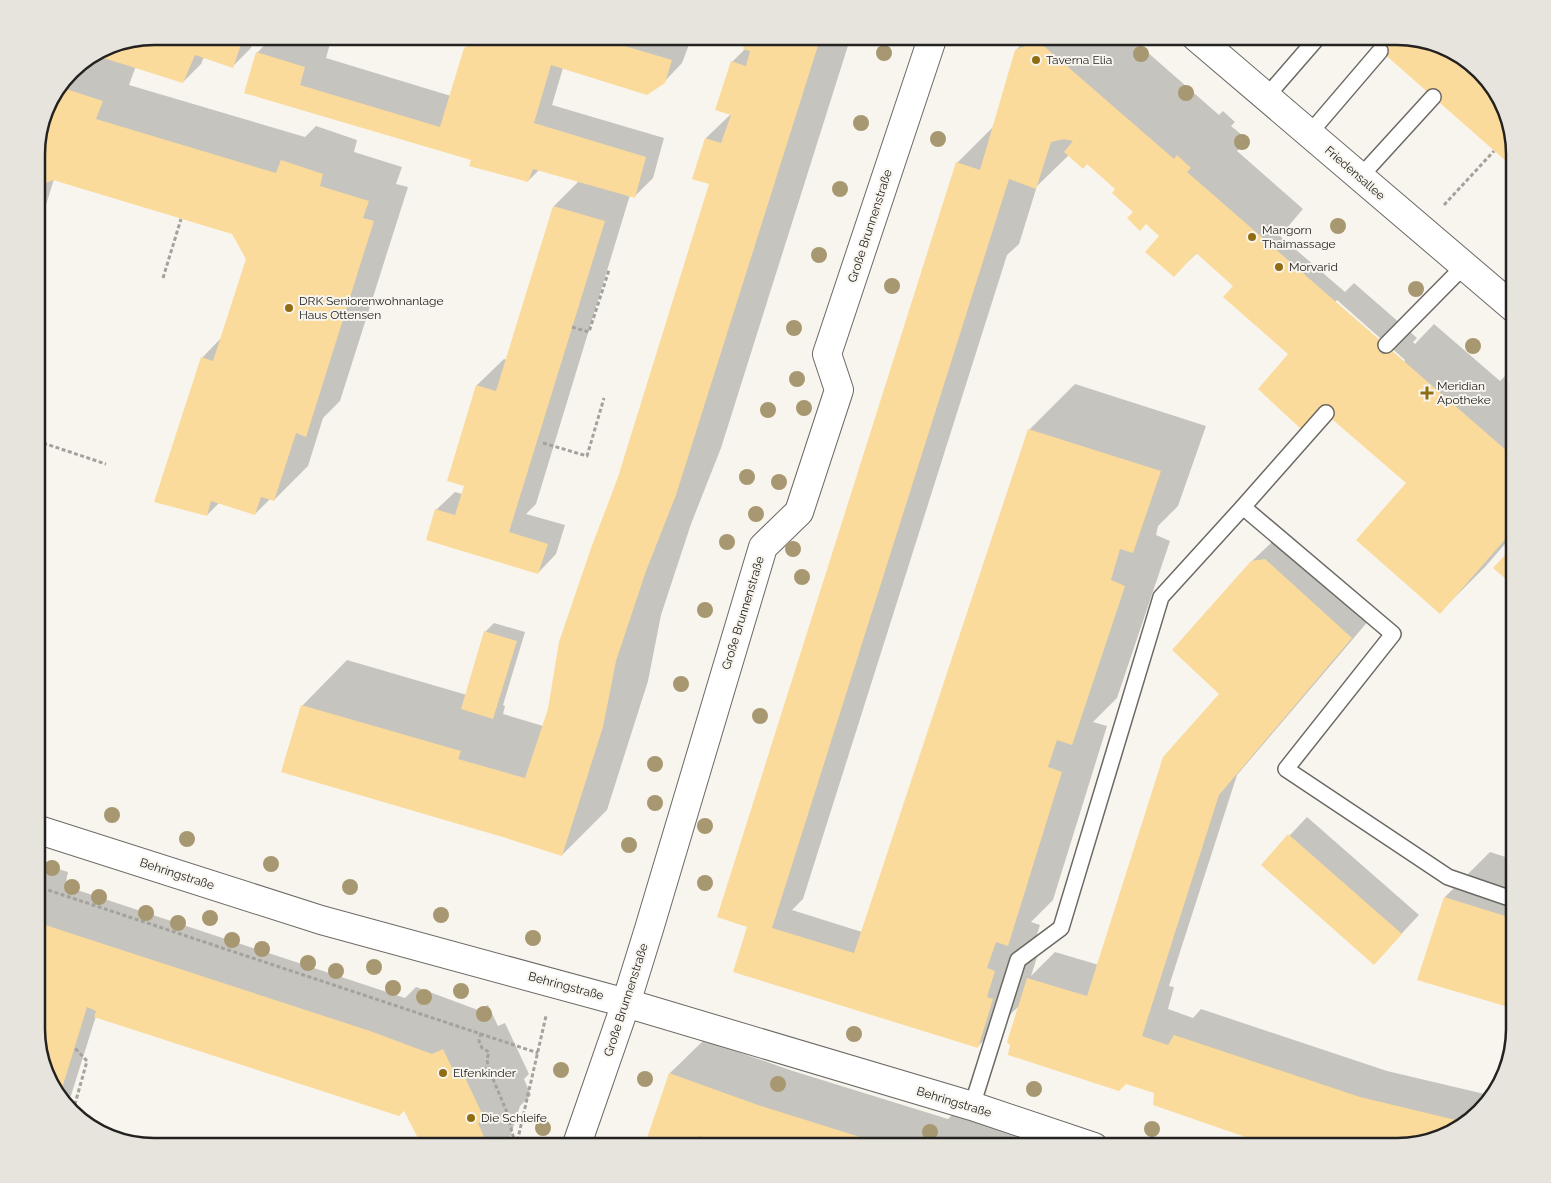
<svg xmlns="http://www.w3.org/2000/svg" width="1551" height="1183" font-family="Raleway,sans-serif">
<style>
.shadow{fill:#0003;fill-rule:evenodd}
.building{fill:#fbdb9b}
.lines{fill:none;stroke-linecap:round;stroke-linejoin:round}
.lane-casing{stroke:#6c6964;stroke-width:18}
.street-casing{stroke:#6c6964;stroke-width:30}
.secondary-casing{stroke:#6c6964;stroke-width:30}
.path{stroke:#a4a29c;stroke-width:3;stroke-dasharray:4 2.5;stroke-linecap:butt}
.lane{stroke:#fff;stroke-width:15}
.street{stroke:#fff;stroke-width:28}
.secondary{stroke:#fff;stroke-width:28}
.tree{fill:#a89871}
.poi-dot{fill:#906d13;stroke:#f8f5ee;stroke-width:2}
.labels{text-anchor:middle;stroke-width:4;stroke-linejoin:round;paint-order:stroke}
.poi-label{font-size:12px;fill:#242220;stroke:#f8f5ee;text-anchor:start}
.street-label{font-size:12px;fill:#242220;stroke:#f8f5ee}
.rim{fill:none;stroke:#242220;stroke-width:2.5}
</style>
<rect width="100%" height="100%" fill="#f8f5ee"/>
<!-- shadow -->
<g class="shadow">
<path d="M154 36H255L251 48 233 66 204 57 201 64 183 82 136 66 129 85 305 137 316 126 357 140 354 152 402 167 396 184 408 187 340 401 323 418 308 466 274 500 270 499 255 514 219 503 207 515 202 358 222 337 248 259 232 233 54 179 37 234V146L49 102 76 66 109 45Z"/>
<path d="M273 36H317L331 40 326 58 451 96 465 49 478 36H670L690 42 682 63 664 82 563 68 552 105 664 138 653 178 634 197 630 195 536 504 526 514 565 525 556 554 538 573 436 510 455 492 462 494 465 485 449 480 477 385 504 359 507 360 554 206 579 181 540 169 528 181 474 155 245 92 257 53Z"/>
<path d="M748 36H851L721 448 691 524 661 615 648 681 607 810 562 855 302 706 347 660 467 695 485 632 494 623 525 632 503 705 505 706 503 714 543 726 710 183 706 138 731 114 732 62 746 48Z"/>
<path d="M1030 36H1129L1219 115 1223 111 1235 122 1231 126 1248 140 1237 151 1303 209 1280 236 1345 292 1354 283 1417 338 1413 342 1415 344 1434 324 1500 381 1511 370 1515 373V539L1511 537 1485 567 1440 612 1408 483 1321 407 1301 427 1297 347 1235 286 1197 253 1174 275 1161 236 1134 212 1117 189 1087 163 1069 155 1037 186 1019 244 1007 255 803 899 792 910 862 932 1029 430 1075 384 1206 426 1178 506 1158 526 1156 535 1170 541 1117 698 1093 722 1107 726 1053 900 1031 922 1040 925 1031 952 1038 954 1031 976 1055 952 1099 965 1221 694 1252 561 1271 543 1283 541 1370 619 1237 775 1169 986 1174 987 1168 1009 1193 1018 1201 1009 1387 1071 1493 1096 1490 1101 1449 1135 1156 1092 1021 1004 978 1046 749 926 957 163 994 126 1016 50ZM1337 300 1405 360 1404 362 1335 302Z"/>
<path d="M1307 817 1419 915 1374 963 1262 865Z"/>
<path d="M1490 852 1515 860V1007L1445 897Z"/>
<path d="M36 862 68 872 65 886 405 998 416 987 478 1010 488 1005 498 1026 505 1023 529 1074 524 1079 531 1095 520 1106 507 1147H418L421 1140 405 1109 96 1016 68 1105 49 1081 36 1036Z"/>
<path d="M704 1040 793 1071 948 1119 959 1108 1086 1147H645L670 1073Z"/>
</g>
<!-- building -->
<g class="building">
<path d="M154 36H244L233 68 195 55 183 83 94 55 109 45Z"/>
<path d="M484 36H591L672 60 665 83 647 95 551 65 534 123 646 157 635 198 533 169 528 182 469 166 471 160 244 93 256 52 305 67 300 85 440 127 464 48Z"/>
<path d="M747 36H821L676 495 646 571 616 661 603 727 562 856 506 838 281 772 301 705 461 751 458 759 525 778 548 709 559 642 590 551 618 477 709 184 692 179 705 138 721 143 731 115 715 110 731 61 746 66 750 51 743 49Z"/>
<path d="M1364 36H1397L1435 43 1469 61 1503 102 1515 154V169Z"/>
<path d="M1038 41 1174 159 1177 155 1191 168 1187 172 1515 458V541L1508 536 1440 614 1356 540 1406 483 1319 408 1301 429 1258 389 1288 354 1223 297 1233 286 1196 253 1174 277 1145 252 1159 236 1146 224 1140 231 1127 218 1133 212 1112 193 1115 189 1087 164 1083 169 1064 152 1073 141 1064 139 1051 142 1036 189 1009 179 772 928 854 953 1028 429 1161 471 1133 553 1120 549 1111 580 1125 586 1072 745 1057 740 1048 767 1062 772 1008 946 996 942 987 968 995 971 987 997 993 999 978 1048 733 972 747 927 717 917 956 162 980 170 1015 50Z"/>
<path d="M60 87 103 101 96 119 276 173 281 160 323 174 320 186 369 201 363 218 374 221 306 437 296 433 274 501 261 497 255 515 211 501 207 516 154 502 201 357 213 361 246 259 232 234 53 180 37 187V146L49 102Z"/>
<path d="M553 206 605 221 509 532 548 544 538 574 426 540 435 509 455 515 464 486 447 481 476 385 496 391Z"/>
<path d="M1515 544V587L1493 568Z"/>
<path d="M1265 559 1352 638 1219 795 1142 1036 1168 1045 1174 1035 1360 1097 1464 1122 1449 1135 1397 1147H1274L1153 1105 1154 1093 1126 1084 1119 1091 1008 1055 1010 1045 1007 1042 1027 978 1087 996 1163 757 1219 694 1172 650 1251 561Z"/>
<path d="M484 631 517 641 493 719 461 709Z"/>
<path d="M1288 834 1402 934 1374 965 1261 865Z"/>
<path d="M1444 897 1515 919V1009L1417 980Z"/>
<path d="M36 922 370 1031 432 1054 443 1049 453 1070 460 1067 485 1120 478 1123 486 1142 485 1147H417L419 1140 404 1111 399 1116 94 1017 96 1011 87 1007 60 1095 49 1081 36 1036Z"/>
<path d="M669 1073 758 1105 892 1147H728L699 1136 696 1147H644Z"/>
</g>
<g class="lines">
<defs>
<g id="lane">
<path d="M1266 97 1319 36"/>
<path d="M1309 134 1380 51"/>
<path d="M1360 177 1433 97"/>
<path d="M1386 345 1464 266"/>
<path d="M1243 507 1326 413"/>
<path d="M972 1106 1018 960 1061 928 1161 597 1243 507 1393 634 1286 769 1448 877 1515 900"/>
</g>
<path id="street" d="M576 1147 626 1003 649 929 763 547 799 512 839 390 827 354 933 36"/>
<g id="secondary">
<path d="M1195 36 1515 309"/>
<path d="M36 829 321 920 626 1003 972 1106 1094 1147"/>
</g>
</defs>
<!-- lane casing -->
<use href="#lane" class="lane-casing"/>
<!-- street casing -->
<use href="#street" class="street-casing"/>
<!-- secondary casing -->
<use href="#secondary" class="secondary-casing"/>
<!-- path -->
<g class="path">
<path d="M1444 205 1494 151"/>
<path d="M163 278 181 219"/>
<path d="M572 327 589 332 609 270"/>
<path d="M37 441 106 464"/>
<path d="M543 443 587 456 604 398"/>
<path d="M36 878 40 867"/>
<path d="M36 886 538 1053"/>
<path d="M481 1033 479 1041 482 1048 489 1052 487 1059 488 1067 506 1110 516 1147"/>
<path d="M464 1077 488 1067"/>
<path d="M73 1111 87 1061 74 1047"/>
<path d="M516 1147 546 1016"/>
</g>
<!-- lane -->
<use href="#lane" class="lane"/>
<!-- street -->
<use href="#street" class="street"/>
<!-- secondary -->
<use href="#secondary" class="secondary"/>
</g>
<!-- trees -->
<g class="tree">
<circle cx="884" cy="53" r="8"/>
<circle cx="1141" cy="54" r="8"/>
<circle cx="1186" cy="93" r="8"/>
<circle cx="861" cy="123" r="8"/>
<circle cx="938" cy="139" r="8"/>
<circle cx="1242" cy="142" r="8"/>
<circle cx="840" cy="189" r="8"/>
<circle cx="1338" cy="226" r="8"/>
<circle cx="819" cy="255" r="8"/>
<circle cx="892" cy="286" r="8"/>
<circle cx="1416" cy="289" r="8"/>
<circle cx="794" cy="328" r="8"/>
<circle cx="1473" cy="346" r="8"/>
<circle cx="797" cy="379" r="8"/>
<circle cx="804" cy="408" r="8"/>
<circle cx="768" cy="410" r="8"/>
<circle cx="747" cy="477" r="8"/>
<circle cx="779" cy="482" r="8"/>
<circle cx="756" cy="514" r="8"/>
<circle cx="727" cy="542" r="8"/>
<circle cx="793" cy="549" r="8"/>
<circle cx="802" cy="577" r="8"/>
<circle cx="705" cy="610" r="8"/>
<circle cx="681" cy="684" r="8"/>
<circle cx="760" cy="716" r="8"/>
<circle cx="655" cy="764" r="8"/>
<circle cx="655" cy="803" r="8"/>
<circle cx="112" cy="815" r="8"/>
<circle cx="705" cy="826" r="8"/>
<circle cx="187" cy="839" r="8"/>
<circle cx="629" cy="845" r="8"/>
<circle cx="271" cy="864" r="8"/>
<circle cx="52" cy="868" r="8"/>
<circle cx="705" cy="883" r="8"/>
<circle cx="72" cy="887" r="8"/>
<circle cx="350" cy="887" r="8"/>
<circle cx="99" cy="897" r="8"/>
<circle cx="146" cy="913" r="8"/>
<circle cx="441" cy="915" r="8"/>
<circle cx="210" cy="918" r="8"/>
<circle cx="178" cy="923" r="8"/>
<circle cx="533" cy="938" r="8"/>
<circle cx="232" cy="940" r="8"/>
<circle cx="262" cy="949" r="8"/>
<circle cx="308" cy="963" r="8"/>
<circle cx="374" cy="967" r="8"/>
<circle cx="336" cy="971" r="8"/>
<circle cx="393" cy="988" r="8"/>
<circle cx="461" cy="991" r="8"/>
<circle cx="424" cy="997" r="8"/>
<circle cx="484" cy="1014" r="8"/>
<circle cx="854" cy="1034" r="8"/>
<circle cx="561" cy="1070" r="8"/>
<circle cx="645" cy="1079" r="8"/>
<circle cx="778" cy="1084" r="8"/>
<circle cx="1034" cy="1089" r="8"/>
<circle cx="543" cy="1128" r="8"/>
<circle cx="1152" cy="1129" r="8"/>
<circle cx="930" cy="1132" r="8"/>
</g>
<!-- markers -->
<g class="poi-dot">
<circle cx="1036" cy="60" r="5"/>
<circle cx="1252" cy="237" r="5"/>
<circle cx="1279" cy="267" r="5"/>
<circle cx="289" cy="308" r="5"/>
<path d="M1424.5 385.5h5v5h5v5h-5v5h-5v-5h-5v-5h5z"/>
<circle cx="443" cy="1073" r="5"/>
<circle cx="471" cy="1118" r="5"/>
</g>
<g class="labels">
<!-- poi labels -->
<g class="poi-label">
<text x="1046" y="64">Taverna Elia</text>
<text x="1262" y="234">Mangorn<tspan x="1262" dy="14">Thaimassage</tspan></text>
<text x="1289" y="271">Morvarid</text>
<text x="299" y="305">DRK Seniorenwohnanlage<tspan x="299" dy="14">Haus Ottensen</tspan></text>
<text x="1437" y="390">Meridian<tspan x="1437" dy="14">Apotheke</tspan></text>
<text x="453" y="1077">Elfenkinder</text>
<text x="481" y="1122">Die Schleife</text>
</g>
<!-- street labels -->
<g class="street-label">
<text transform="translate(1355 173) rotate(41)" y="4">Friedensallee</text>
<text transform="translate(870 226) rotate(-72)" y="4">Große Brunnenstraße</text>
<text transform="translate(743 613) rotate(-73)" y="4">Große Brunnenstraße</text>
<text transform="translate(177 874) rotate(18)" y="4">Behringstraße</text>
<text transform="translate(566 986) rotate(15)" y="4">Behringstraße</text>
<text transform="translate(626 1000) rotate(-72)" y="4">Große Brunnenstraße</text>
<text transform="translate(954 1102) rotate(17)" y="4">Behringstraße</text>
</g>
</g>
<!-- crop -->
<path d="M0 0H1551V1183H0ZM154 45H1397A109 109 0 0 1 1506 154V1029A109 109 0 0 1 1397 1138H154A109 109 0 0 1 45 1029V154A109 109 0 0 1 154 45Z" fill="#e7e4de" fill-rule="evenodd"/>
<path class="rim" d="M154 45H1397A109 109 0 0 1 1506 154V1029A109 109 0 0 1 1397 1138H154A109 109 0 0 1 45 1029V154A109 109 0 0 1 154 45Z"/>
</svg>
